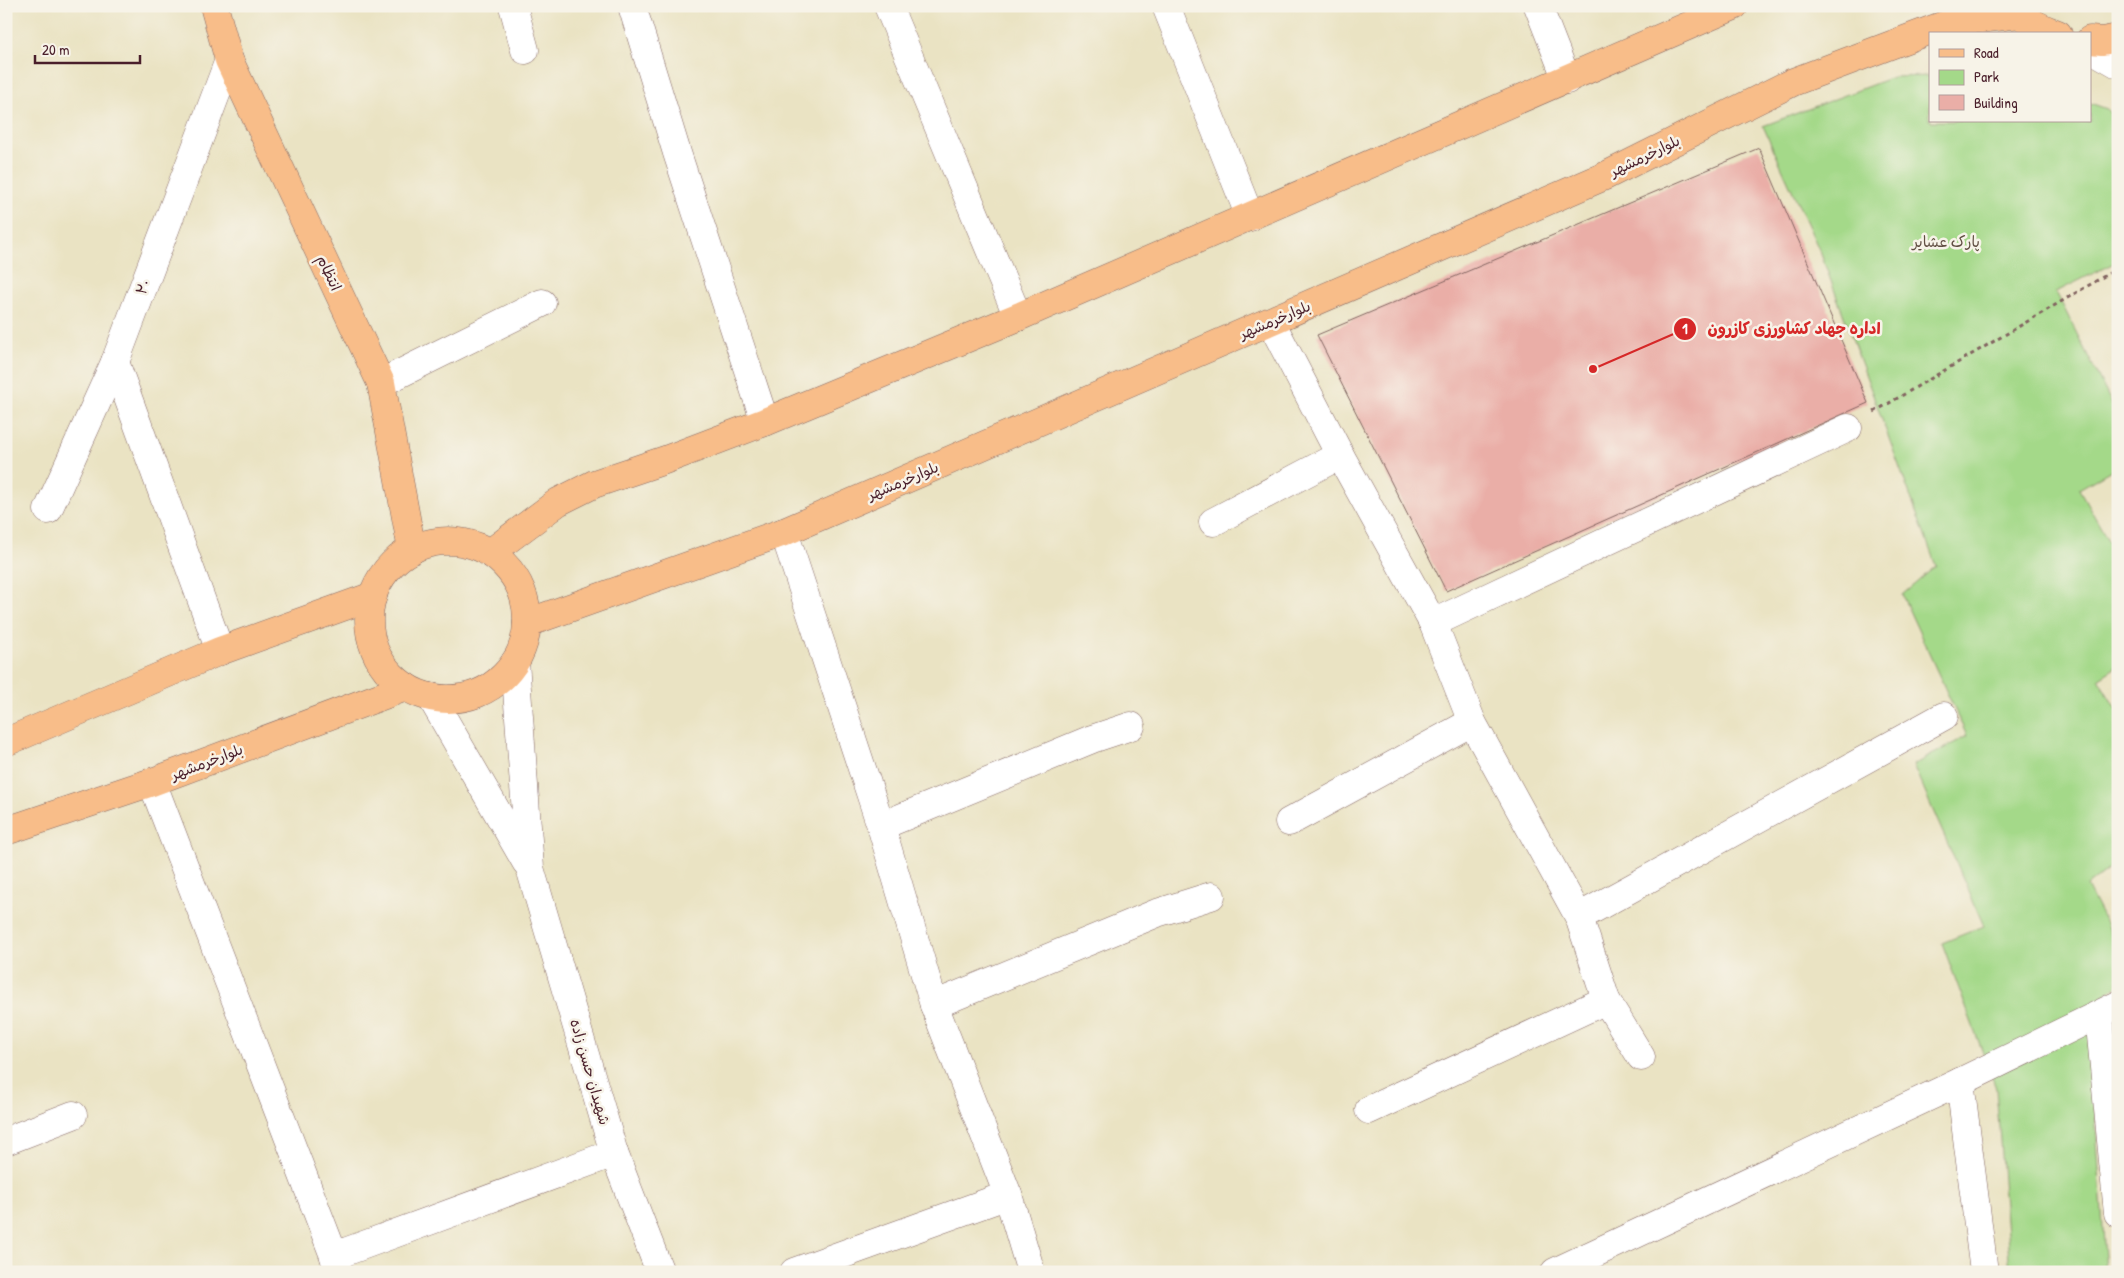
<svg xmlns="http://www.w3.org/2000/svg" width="2124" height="1278" font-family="'Patrick Hand','Playpen Sans Arabic',sans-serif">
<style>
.green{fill:#a4d989;stroke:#777c5a}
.building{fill:#eaaea7}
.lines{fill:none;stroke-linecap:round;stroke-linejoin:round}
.minor-casing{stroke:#826460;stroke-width:29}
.major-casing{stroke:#826460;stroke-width:29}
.path{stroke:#826460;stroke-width:3;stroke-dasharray:4 4;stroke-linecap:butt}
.minor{stroke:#fff;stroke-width:28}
.major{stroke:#f8bd89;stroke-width:28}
.labels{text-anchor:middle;stroke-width:5;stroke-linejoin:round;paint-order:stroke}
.street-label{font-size:15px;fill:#4a1f2b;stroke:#f7f3e8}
.park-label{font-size:15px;fill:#604e42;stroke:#f7f3e8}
.leader{fill:none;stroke:#d62828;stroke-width:2}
.callout-dot{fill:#d62828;stroke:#f7f3e8;stroke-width:2}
.mark-label{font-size:15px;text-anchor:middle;font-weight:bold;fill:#fff}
.callout-label{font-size:16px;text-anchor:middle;font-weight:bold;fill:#d62828;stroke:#f7f3e8;stroke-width:5;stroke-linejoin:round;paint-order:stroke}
</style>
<rect width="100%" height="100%" fill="#f7f3e8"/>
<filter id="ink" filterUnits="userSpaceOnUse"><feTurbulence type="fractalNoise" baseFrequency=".02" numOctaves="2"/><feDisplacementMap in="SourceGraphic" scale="10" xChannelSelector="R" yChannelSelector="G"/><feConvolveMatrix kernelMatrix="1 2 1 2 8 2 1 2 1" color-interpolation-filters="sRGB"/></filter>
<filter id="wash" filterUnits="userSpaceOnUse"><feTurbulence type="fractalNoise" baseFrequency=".0096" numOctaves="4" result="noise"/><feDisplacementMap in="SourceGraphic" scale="20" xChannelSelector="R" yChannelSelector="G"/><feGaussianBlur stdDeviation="1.12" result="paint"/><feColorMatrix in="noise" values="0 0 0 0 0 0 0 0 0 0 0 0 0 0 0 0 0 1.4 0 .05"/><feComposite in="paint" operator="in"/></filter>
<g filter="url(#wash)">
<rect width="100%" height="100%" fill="#eae3c3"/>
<!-- green -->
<path class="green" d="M1930 76V121H2090V103L2107 109 2118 126V261L2056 292 2118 416V466L2079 489 2118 558V666L2098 679 2118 712V862L2087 886 2118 947V985L2088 1008 2106 1272H2010L1996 1088 1942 943 1984 926 1913 765 1967 736 1902 595 1936 566 1821 254 1763 126 1893 77Z"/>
<g id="blocks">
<!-- building -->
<path class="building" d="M1759 148 1868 403 1446 591 1317 335Z"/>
</g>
</g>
<g filter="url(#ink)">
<use href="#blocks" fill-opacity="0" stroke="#826460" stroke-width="1"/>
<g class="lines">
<defs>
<g id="minor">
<path d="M513 6 525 50"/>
<path d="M632 6 677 153 765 422"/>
<path d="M888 6 1018 317"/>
<path d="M1166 6 1250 217"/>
<path d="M1538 6 1567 80"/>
<path d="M2090 48 2118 64"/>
<path d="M1271 322 1340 455 1433 623 1472 722 1579 917 1606 1000 1641 1057"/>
<path d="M115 362 220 651"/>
<path d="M381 383 542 303"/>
<path d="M48 510 115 362 229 60"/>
<path d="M1213 522 1340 455"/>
<path d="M784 532 881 826 934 1005 1008 1195 1031 1272"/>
<path d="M1433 623 1848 428"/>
<path d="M515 662 530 868 614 1153 660 1272"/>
<path d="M431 697 526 862"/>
<path d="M152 782 334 1256 338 1272"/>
<path d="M1289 822 1472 722"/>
<path d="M881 826 1092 739 1131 726"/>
<path d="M1579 917 1944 716"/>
<path d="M934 1005 1157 913 1211 896"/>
<path d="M2099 1015 2118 1213"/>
<path d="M1960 1082 1984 1272"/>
<path d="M1369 1110 1606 1000"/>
<path d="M6 1141 73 1115"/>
<path d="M334 1256 614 1153"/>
<path d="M794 1272 1008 1195"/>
<path d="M1555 1272 1960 1082 2118 1005"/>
</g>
<g id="major">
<path d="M214 6 229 60 381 383 412 550"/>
<path d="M2011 6C2024 19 2040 28 2058 34"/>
<path d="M2090 40 2102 41 2118 38"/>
<circle cx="448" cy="620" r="79"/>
<path d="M490 553 558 502 594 484 665 460 765 422 1018 317 1734 6"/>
<path d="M527 623 784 532 1605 176 1793 82 1949 23 2019 14"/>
<path d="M6 742 220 651 373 596"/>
<path d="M6 831 152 782 406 687"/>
</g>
</defs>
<!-- minor casing -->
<use href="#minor" class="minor-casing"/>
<!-- major casing -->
<use href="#major" class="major-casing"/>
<!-- path -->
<path class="path" d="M1874 412 2118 268"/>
<!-- minor -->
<use href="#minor" class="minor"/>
<!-- major -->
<use href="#major" class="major"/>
</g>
</g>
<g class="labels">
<!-- street labels -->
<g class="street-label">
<text transform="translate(1645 156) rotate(-26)" y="5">بلوارخرمشهر</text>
<text transform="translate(329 273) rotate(65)" y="5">انتظام</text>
<text transform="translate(143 287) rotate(-69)" y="5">۲۰</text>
<text transform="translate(1275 320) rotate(-23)" y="5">بلوارخرمشهر</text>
<text transform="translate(903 481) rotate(-23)" y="5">بلوارخرمشهر</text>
<text transform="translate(207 762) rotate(-21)" y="5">بلوارخرمشهر</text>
<text transform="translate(590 1072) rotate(74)" y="5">شهیدان حسن زاده</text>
</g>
<!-- park labels -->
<g class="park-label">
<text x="1946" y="247">پارک عشایر</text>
</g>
</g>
<!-- callouts -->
<path class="leader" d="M1593 369L1685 329"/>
<g class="callout-dot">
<circle cx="1593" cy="369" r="5"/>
<circle cx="1685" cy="329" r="12"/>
</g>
<g class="mark-label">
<text x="1685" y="334">1</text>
</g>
<g class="callout-label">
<text x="1794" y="334">اداره جهاد کشاورزی کازرون</text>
</g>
<!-- margin -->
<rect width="2124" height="1278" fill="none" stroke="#f7f3e8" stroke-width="25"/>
<!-- legend -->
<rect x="1929" y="32" width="162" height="90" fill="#f7f3e8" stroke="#b29e9c"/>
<rect x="1939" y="49" width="25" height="8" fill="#f8bd89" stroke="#b29e9c"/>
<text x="1974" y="58" font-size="15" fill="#4a1f2b">Road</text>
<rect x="1939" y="70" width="25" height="15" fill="#a4d989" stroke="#b29e9c"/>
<text x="1974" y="82" font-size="15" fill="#4a1f2b">Park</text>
<rect x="1939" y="95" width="25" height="15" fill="#eaaea7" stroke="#b29e9c"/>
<text x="1974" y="108" font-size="15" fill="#4a1f2b">Building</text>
<!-- scale -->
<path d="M35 55v8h105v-8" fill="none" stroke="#4a1f2b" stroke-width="2.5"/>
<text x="42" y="55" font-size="15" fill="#4a1f2b" stroke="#f7f3e8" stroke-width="4" paint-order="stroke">20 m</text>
</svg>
